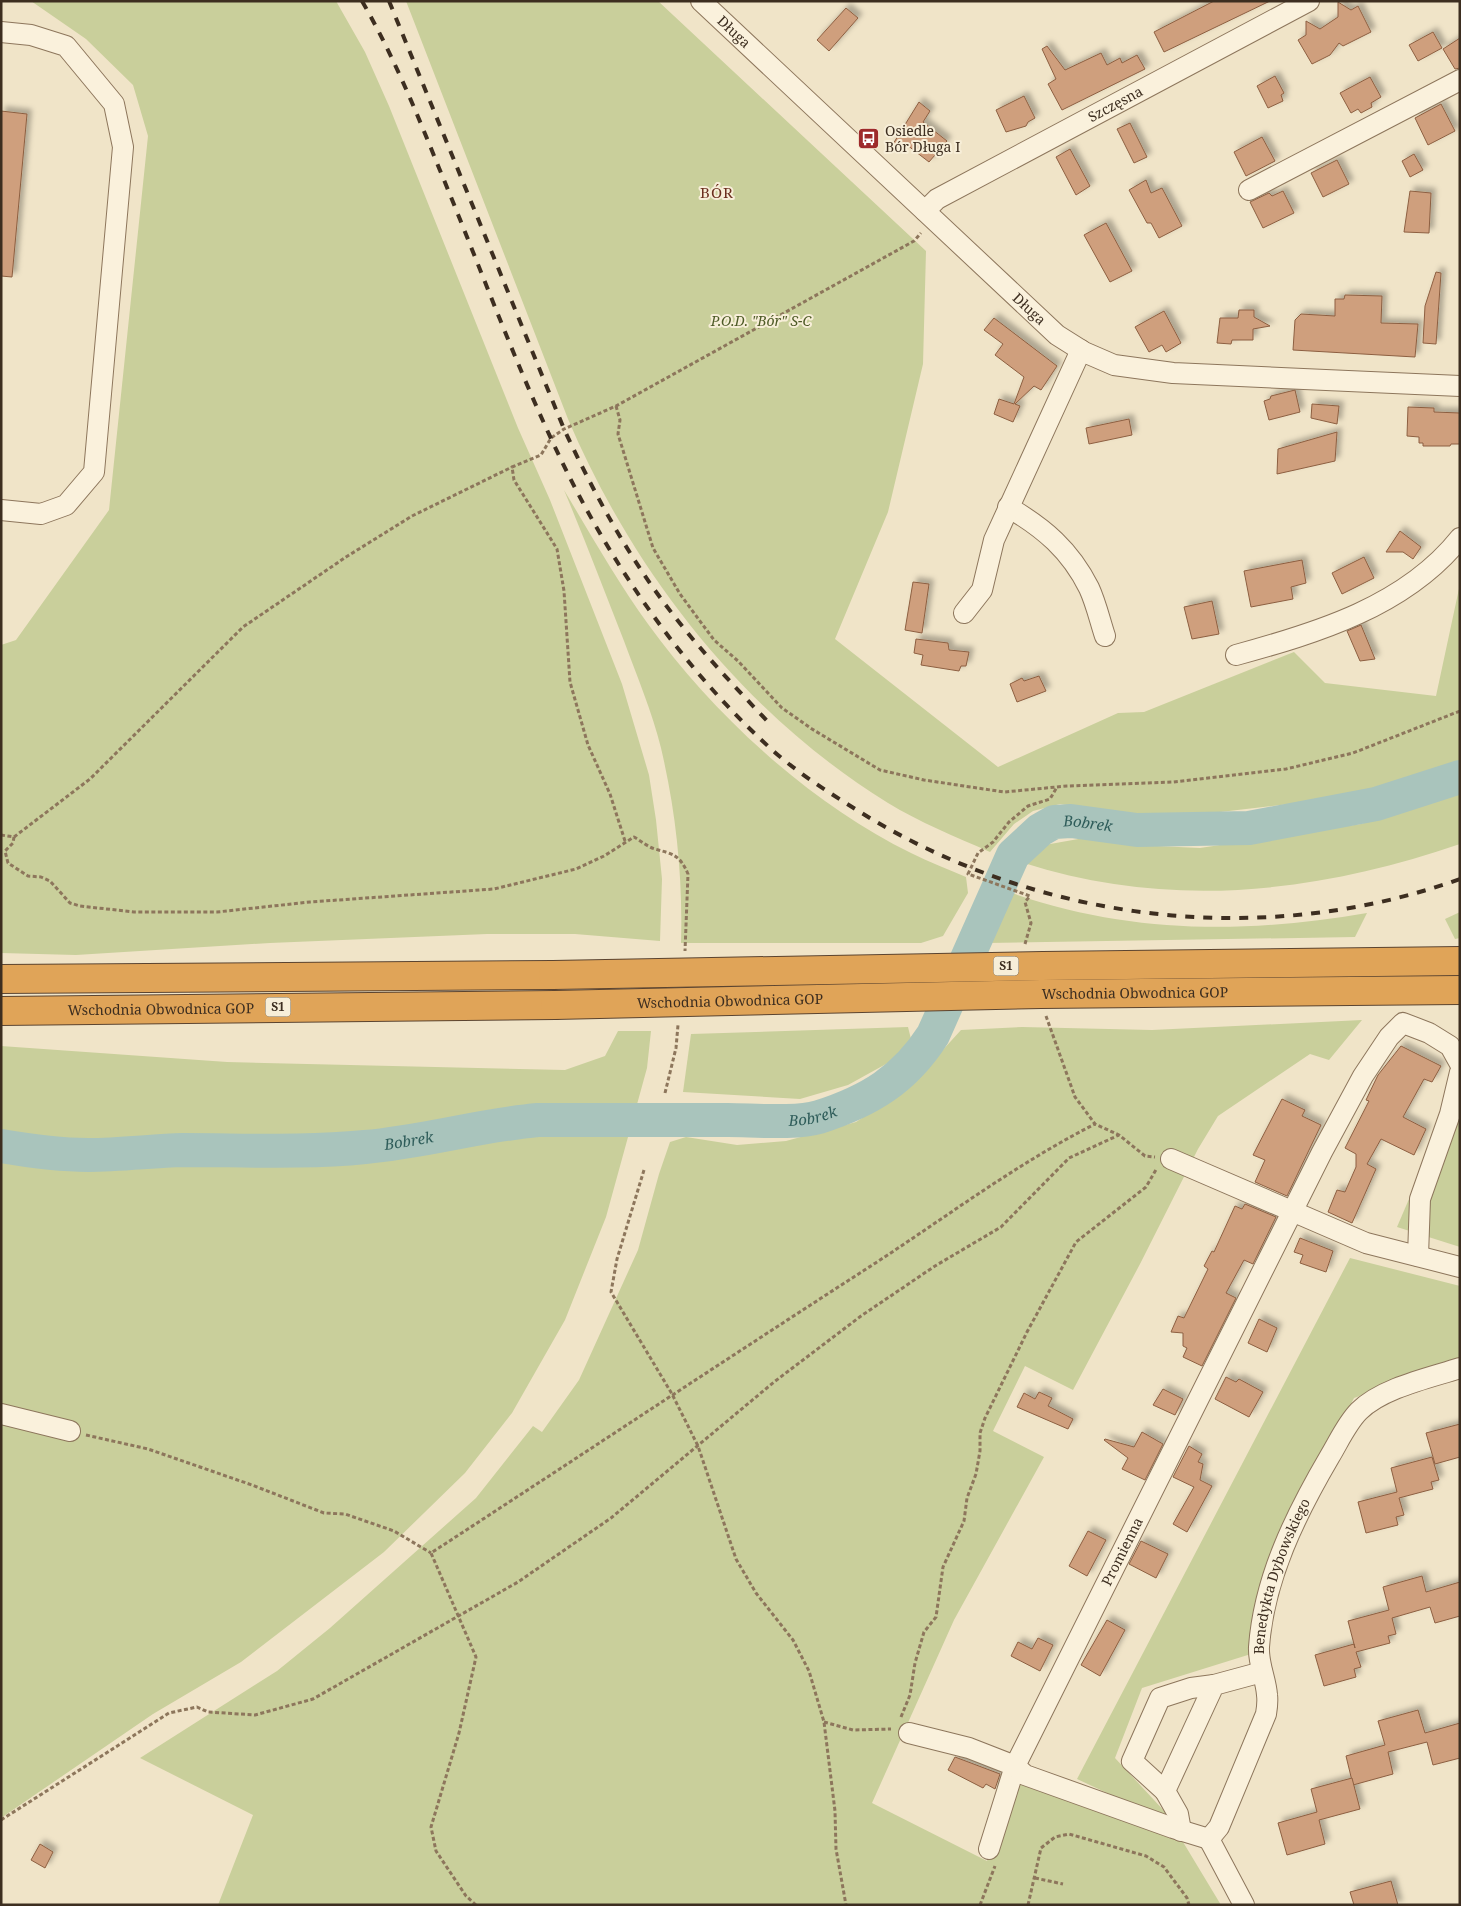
<svg xmlns="http://www.w3.org/2000/svg" width="1461" height="1906" font-family="'Noto Serif',serif">
<style>
.green{fill:#c9cf9b}
.lines{fill:none;stroke-linecap:round;stroke-linejoin:round}
.river{stroke:#a9c4bc;stroke-width:34}
.building{fill:#cf9f7d;stroke:#8d5f41;filter:url(#shadow)}
.minor-casing{stroke:#8d765c;stroke-width:22}
.highway-casing{stroke:#5b4430;stroke-width:30}
.path{stroke:#8d765c;stroke-width:3;stroke-dasharray:4 2.5;stroke-linecap:butt}
.minor{stroke:#faf1dc;stroke-width:20}
.highway{stroke:#e0a458;stroke-width:28}
.rail{stroke:#3d2e20;stroke-width:4;stroke-dasharray:9 9;stroke-linecap:butt}
.highway-bridge-casing{stroke:#5b4430;stroke-width:30;stroke-linecap:butt}
.highway-bridge{stroke:#e0a458;stroke-width:28}
.labels{text-anchor:middle;stroke-width:4;stroke-linejoin:round;paint-order:stroke}
.shield{fill:#f7eed8;stroke:#756857;stroke-width:1}
.shield-label{font-size:12px;font-weight:bold;fill:#3d2e20}
.street-label{font-size:14px;fill:#3d2e20;stroke:#f7eed8}
.poi-label{font-size:14px;fill:#3d2e20;stroke:#f7eed8;text-anchor:start}
.park-label{font-size:14px;font-style:italic;fill:#4d5a26;stroke:#f7eed8}
.neighbourhood-label{font-size:15px;letter-spacing:1px;fill:#6b2e1e;stroke:#f7eed8}
.water-label{font-size:15px;font-style:italic;fill:#2f5d5a;stroke:#f7eed8}
</style>
<defs>
<filter id="shadow"><feDropShadow dx="4.5" dy="-4.5" stdDeviation="2.5" flood-color="#0004"/></filter>
</defs>
<rect width="100%" height="100%" fill="#f0e4c8"/>
<!-- green -->
<g class="green">
<path d="M31 1H336L365 52 389 106 518 428 550 500 622 684 649 775 656 820 662 879 660 941 575 934H487L270 943 76 955 1 953V645L16 640 109 510 148 136 133 85 86 39Z"/>
<path d="M406 1H658L926 251 923 364 888 512 835 639 998 767 1118 713 1144 712 1294 652 1325 683 1436 696 1460 584V844C1317 893 1171 910 1024 863L1039 846 1084 838 1135 845 1200 848 1361 824 1447 794 1444 767 1373 791 1323 800 1203 814 1142 816 1060 804 1033 811 1014 824 990 852C956 837 919 822 888 803 744 714 634 574 568 419Z"/>
<path d="M564 490C591 535 617 581 648 624 714 715 809 803 911 853 929 862 948 869 966 877L968 893 943 936 921 943H681C683 877 676 812 661 748 652 712 637 676 624 641 604 590 585 540 564 490Z"/>
<path d="M1009 892C1129 934 1243 934 1367 913L1355 937 987 943Z"/>
<path d="M1460 912V938L1455 939 1445 919Z"/>
<path d="M1362 1020 1329 1060 1310 1054 1218 1116 1198 1149 1140 1264 1073 1390 1025 1366 993 1431 1044 1457 954 1620 872 1803 987 1861 1018 1780 1180 1837 1221 1905H218L253 1815 140 1758 277 1671 330 1628 476 1498 533 1426 542 1432 579 1380 638 1250 659 1174 670 1142 686 1137 737 1145 786 1141 856 1122 910 1086 961 1030 1022 1027 1152 1030Z"/>
<path d="M908 1027 912 1043 895 1059 848 1085 800 1099 683 1092 691 1034Z"/>
<path d="M618 1031H651L647 1068 606 1217 565 1320 512 1413 465 1473 384 1552 241 1662 153 1714 1 1818V1046L227 1062 565 1070 605 1056Z"/>
<path d="M1460 1080V1247L1397 1227Z"/>
<path d="M1350 1258 1460 1286V1359L1354 1398 1261 1583 1251 1654 1142 1688 1115 1758 1167 1814H1152L1077 1779Z"/>
</g>
<g class="lines">
<!-- river -->
<path class="river" id="s1" d="M1 1146C30 1151 59 1155 88 1155 120 1155 151 1151 183 1150 244 1150 305 1153 365 1147 424 1142 480 1125 538 1120 601 1120 664 1120 728 1120 753 1120 796 1124 819 1117 869 1101 904 1080 933 1035L1013 855 1040 830 1054 822 1071 821 1137 830 1249 828 1376 804 1460 777"/>
</g>
<!-- building -->
<g class="building">
<path d="M1214 1H1270L1164 52 1154 32Z"/>
<path d="M1338 2 1351 10 1358 6 1371 32 1343 46 1339 43 1330 55 1312 64 1298 40 1306 35V21L1320 29 1338 17Z"/>
<path d="M846 8 858 18 829 51 817 40Z"/>
<path d="M1433 32 1442 48 1418 61 1409 45Z"/>
<path d="M1460 38V68L1455 69 1443 49Z"/>
<path d="M1047 46 1065 70 1101 53 1107 65 1120 58 1122 63 1137 55 1145 69 1062 110 1048 84 1056 79 1042 49Z"/>
<path d="M1275 76 1284 93 1281 95 1283 101 1268 108 1257 86Z"/>
<path d="M1370 77 1381 97 1371 103 1372 107 1361 113 1358 109 1351 113 1340 93Z"/>
<path d="M1024 96 1035 118 1028 122 1026 126 1006 132 996 110Z"/>
<path d="M919 102 930 111 923 122 947 141 929 162 907 145 903 150 893 144Z"/>
<path d="M1441 104 1455 131 1428 145 1415 118Z"/>
<path d="M1 111 27 114 12 277 1 276Z"/>
<path d="M1130 123 1147 157 1134 163 1117 129Z"/>
<path d="M1262 137 1275 161 1246 176 1234 152Z"/>
<path d="M1070 149 1090 186 1076 195 1056 157Z"/>
<path d="M1414 154 1423 170 1410 177 1402 161Z"/>
<path d="M1337 160 1349 184 1323 197 1311 173Z"/>
<path d="M1146 180 1151 193 1162 188 1182 226 1159 238 1151 223H1147L1129 190Z"/>
<path d="M1283 191 1294 213 1263 228 1250 202 1269 193 1272 196Z"/>
<path d="M1410 191 1431 193 1429 233 1404 232Z"/>
<path d="M1106 223 1132 271 1110 282 1084 235Z"/>
<path d="M1436 272 1441 273 1436 344 1423 343 1425 306Z"/>
<path d="M1345 295 1382 296 1381 323 1418 324 1415 357 1293 350 1295 320 1301 314 1335 316V299H1344Z"/>
<path d="M1239 310H1254V317L1270 326 1253 329V340H1232L1231 344 1217 343 1220 318H1238Z"/>
<path d="M1164 311 1181 343 1166 352 1162 345 1149 352 1135 327Z"/>
<path d="M994 318 1057 366 1041 390 1034 386 1015 404 1020 406 1013 422 994 414 999 399 1014 404 1024 377 995 355 1003 344 984 330Z"/>
<path d="M1295 390 1300 412 1269 420 1264 401 1270 399 1271 396Z"/>
<path d="M1312 404 1339 406 1337 424 1311 418Z"/>
<path d="M1408 407 1434 408V412L1460 413V444H1451L1450 446H1423V443H1419V437L1407 436Z"/>
<path d="M1129 419 1132 435 1089 444 1086 428Z"/>
<path d="M1337 432 1335 461 1277 474 1278 449Z"/>
<path d="M1400 531 1421 547 1413 559 1403 552H1386Z"/>
<path d="M1364 557 1374 578 1342 594 1332 573Z"/>
<path d="M1302 560 1306 583 1291 587 1293 599 1251 607 1244 571Z"/>
<path d="M913 582 929 584 922 633 905 630Z"/>
<path d="M1212 601 1219 634 1192 639 1184 607Z"/>
<path d="M1361 625 1375 659 1360 661 1347 631Z"/>
<path d="M916 639 948 643 949 650 969 652 966 666H961L959 671 921 665 923 655 914 653Z"/>
<path d="M1039 676 1046 691 1017 702 1010 684 1022 678 1024 681Z"/>
<path d="M1401 1046 1441 1066 1432 1082 1424 1079 1403 1117 1426 1129 1414 1155 1381 1139 1367 1164 1376 1169 1352 1223 1328 1212 1337 1190 1345 1192 1356 1167V1154L1345 1148 1369 1101 1366 1100 1378 1075Z"/>
<path d="M1282 1099 1305 1110 1302 1116 1321 1125 1287 1196 1255 1182 1265 1160 1253 1155Z"/>
<path d="M1245 1204 1276 1217 1253 1264 1244 1260 1226 1293 1236 1298 1202 1366 1183 1357 1187 1348 1183 1346V1333L1171 1332 1178 1316 1184 1318 1208 1269 1204 1266 1212 1251 1214 1252 1235 1206 1242 1209Z"/>
<path d="M1300 1238 1333 1251 1326 1272 1300 1263 1303 1255 1294 1252Z"/>
<path d="M1259 1319 1277 1328 1267 1352 1248 1343Z"/>
<path d="M1226 1377 1236 1382 1239 1379 1263 1392 1249 1417 1215 1399Z"/>
<path d="M1163 1389 1183 1399 1175 1415 1153 1405Z"/>
<path d="M1039 1392 1052 1398 1048 1406 1073 1419 1068 1429 1017 1407 1024 1393 1035 1399Z"/>
<path d="M1460 1424V1457L1435 1464 1426 1433Z"/>
<path d="M1142 1432 1163 1444 1145 1480 1122 1469 1128 1458 1104 1440 1105 1439 1134 1447Z"/>
<path d="M1189 1446 1202 1454 1198 1462 1203 1464 1200 1480 1212 1486 1187 1532 1173 1524 1194 1487 1173 1477Z"/>
<path d="M1432 1457 1439 1480 1431 1482 1433 1489 1399 1498 1404 1515 1396 1517 1398 1525 1366 1533 1358 1502 1397 1492 1391 1468Z"/>
<path d="M1088 1531 1106 1540 1087 1576 1069 1566Z"/>
<path d="M1141 1541 1168 1554 1156 1578 1129 1564Z"/>
<path d="M1422 1576 1426 1592 1460 1582V1616L1435 1623 1430 1607 1392 1618 1396 1634 1388 1636 1390 1643 1356 1652 1361 1667 1354 1669 1356 1677 1324 1686 1315 1655 1354 1644 1355 1648 1348 1621 1389 1610 1383 1587Z"/>
<path d="M1107 1620 1125 1630 1100 1676 1081 1665Z"/>
<path d="M1038 1638 1053 1645 1040 1671 1011 1656 1018 1642 1032 1649Z"/>
<path d="M1418 1710 1425 1733 1460 1723V1758L1433 1765 1427 1742 1388 1752 1393 1774 1353 1785 1346 1756 1385 1745 1378 1721Z"/>
<path d="M955 1757 1000 1774 995 1789 986 1784 983 1788 948 1770Z"/>
<path d="M1352 1778 1360 1809 1319 1820 1325 1844 1287 1855 1278 1823 1317 1812 1311 1789Z"/>
<path d="M40 1844 53 1852 45 1868 31 1860Z"/>
<path d="M1391 1881 1398 1905H1354L1350 1892Z"/>
</g>
<g class="lines">
<defs>
<g id="minor">
<path id="s2" d="M701 1 1057 335 1084 352 1114 365 1173 373 1460 386"/>
<path d="M1 32 31 35 66 46 114 104 123 147 94 472 66 505 41 514 1 510"/>
<path d="M1249 190 1460 80"/>
<path id="s3" d="M925 211 937 199 1309 1"/>
<path d="M1008 507C1044 528 1070 550 1089 588 1096 603 1100 621 1105 636"/>
<path d="M964 613 982 590 994 540 1081 350"/>
<path d="M1236 655C1317 633 1406 606 1460 538"/>
<path d="M1171 1159 1366 1243 1460 1267"/>
<path d="M1418 1256 1420 1199 1450 1114 1460 1072"/>
<path d="M1 1414 70 1431"/>
<path d="M909 1733 969 1748 1015 1766 989 1849"/>
<path d="M1165 1791 1132 1761 1160 1698 1191 1688 1214 1685"/>
<path d="M1181 1831 1178 1814 1165 1791 1214 1685 1262 1672"/>
<path id="s4" d="M1209 1839 1173 1828 1025 1775 1015 1766 1322 1152 1363 1076 1389 1037 1403 1023 1429 1033 1450 1046 1460 1064"/>
<path id="s5" d="M1244 1905 1209 1839 1219 1827 1266 1714C1267 1708 1268 1702 1267 1695 1266 1679 1258 1664 1259 1647 1264 1578 1296 1514 1330 1456 1339 1441 1347 1423 1359 1411 1382 1388 1429 1378 1460 1368"/>
</g>
<g id="highway">
<path d="M1 979 553 975"/>
<path id="s6" d="M1 1011 555 1005"/>
</g>
</defs>
<!-- minor casing -->
<use href="#minor" class="minor-casing"/>
<!-- highway casing -->
<use href="#highway" class="highway-casing"/>
<!-- path -->
<g class="path">
<path d="M616 406 620 420 618 434 653 548 680 594 714 640 738 661 782 708 812 729 880 770 924 780 1004 792 1067 786 1173 782 1286 769 1353 753 1460 711"/>
<path d="M1 835 14 837 13 843 5 851 8 863 28 876 41 877 50 881 70 903 80 906 134 912H217L310 902 494 889 576 869 604 856 634 837C641 841 648 847 655 849 673 854 680 855 688 874L685 951"/>
<path d="M14 837 90 779 243 627 346 557 412 516 512 467"/>
<path d="M625 841 610 794 588 745 570 682 564 591 557 549 514 480 512 467 541 455 551 438 564 429 616 406 914 241 921 233"/>
<path d="M1025 944 1031 923 1025 902 1030 896 968 874 978 853 993 842 1009 822 1028 806 1050 799 1057 787"/>
<path d="M1046 1016 1075 1097 1095 1124 1119 1135 1145 1156 1155 1157"/>
<path d="M665 1093 676 1048 678 1025"/>
<path d="M644 1170 617 1259 611 1292 672 1394 698 1446 736 1559 756 1593 793 1640 809 1671 824 1722 835 1811 836 1849 846 1905"/>
<path d="M86 1435 148 1449 252 1485 324 1513 345 1514 394 1531 431 1553"/>
<path d="M901 1717 910 1695 915 1663 924 1632 936 1617 943 1567 964 1521 967 1498 976 1474 980 1451V1433L985 1418 1027 1332 1076 1242 1146 1187 1157 1168"/>
<path d="M824 1722 853 1730 891 1729"/>
<path d="M1 1820 169 1713 197 1707 208 1712 255 1715 313 1699 518 1582 611 1518 774 1382 861 1316 935 1266 1001 1227 1069 1158 1119 1135"/>
<path d="M1035 1878 1063 1884"/>
<path d="M476 1905 466 1896 436 1851 431 1827 459 1733 476 1657 431 1553C580 1456 728 1358 877 1262 949 1215 1018 1163 1095 1124"/>
<path d="M980 1905 995 1866"/>
<path d="M1028 1905 1041 1848 1055 1837 1069 1834 1146 1856 1164 1867 1187 1898 1189 1905"/>
</g>
<!-- minor -->
<use href="#minor" class="minor"/>
<!-- highway -->
<use href="#highway" class="highway"/>
<!-- rail -->
<g class="rail">
<path d="M362 1C393 55 416 111 439 168 482 271 520 378 570 478 620 577 687 672 769 747 796 772 828 792 860 812 1037 922 1262 950 1460 879"/>
<path d="M389 1 564 429C592 489 625 551 665 604 697 647 734 686 771 725"/>
</g>
<defs>
<g id="highway-bridge">
<path d="M553 975 1043 966 1460 961"/>
<path id="s7" d="M555 1005 1041 994 1460 990"/>
</g>
</defs>
<!-- highway-bridge casing -->
<use href="#highway-bridge" class="highway-bridge-casing"/>
<!-- highway-bridge -->
<use href="#highway-bridge" class="highway-bridge"/>
</g>
<!-- icons -->
<defs>
<symbol id="bus-square" viewBox="-11 -11 22 22"><rect x="-9" y="-9" width="18" height="18" rx="4" fill="#9e2a2b" stroke="#f7eed8"/><path d="M-5-6H5V4H4V6H2V4H-2V6H-4V4H-5ZM-3.5-4V0h7V-4ZM-3.5 1.2v1.5H-2V1.2ZM2 1.2v1.5H3.5V1.2Z" fill="#fff"/></symbol>
</defs>
<g fill-rule="evenodd">
<use href="#bus-square" x="856" y="126" width="25" height="25"/>
</g>
<g class="labels">
<!-- shield labels -->
<g class="shield">
<rect x="993.5" y="956.5" width="25" height="19" rx="4"/>
<rect x="265.5" y="997.5" width="25" height="19" rx="4"/>
</g>
<g class="shield-label">
<text x="1006" y="970">S1</text>
<text x="278" y="1011">S1</text>
</g>
<!-- street labels -->
<g class="street-label">
<text dy="5" stroke="none"><textPath href="#s2" startOffset="45">Długa</textPath></text>
<text dy="5" stroke="none"><textPath href="#s3" startOffset="219">Szczęsna</textPath></text>
<text dy="5" stroke="none"><textPath href="#s2" startOffset="450">Długa</textPath></text>
<text dy="5" stroke="none"><textPath href="#s7" startOffset="580">Wschodnia Obwodnica GOP</textPath></text>
<text dy="5" stroke="none"><textPath href="#s7" startOffset="175">Wschodnia Obwodnica GOP</textPath></text>
<text dy="5" stroke="none"><textPath href="#s6" startOffset="160">Wschodnia Obwodnica GOP</textPath></text>
<text dy="5" stroke="none"><textPath href="#s4" startOffset="448">Promienna</textPath></text>
<text dy="5" stroke="none"><textPath href="#s5" startOffset="355">Benedykta Dybowskiego</textPath></text>
</g>
<!-- poi labels -->
<g class="poi-label">
<text x="885" y="136">Osiedle<tspan x="885" dy="16">Bór Długa I</tspan></text>
</g>
<!-- park labels -->
<g class="park-label">
<text x="761" y="326">P.O.D. "Bór" S-C</text>
</g>
<!-- neighbourhood labels -->
<g class="neighbourhood-label">
<text x="717" y="198">BÓR</text>
</g>
<!-- water labels -->
<g class="water-label">
<text dy="5" stroke="none"><textPath href="#s1" startOffset="1249">Bobrek</textPath></text>
<text dy="5" stroke="none"><textPath href="#s1" startOffset="815">Bobrek</textPath></text>
<text dy="5" stroke="none"><textPath href="#s1" startOffset="409">Bobrek</textPath></text>
</g>
</g>
<!-- border -->
<rect width="1461" height="1906" fill="none" stroke="#3d2e20" stroke-width="5"/>
</svg>
